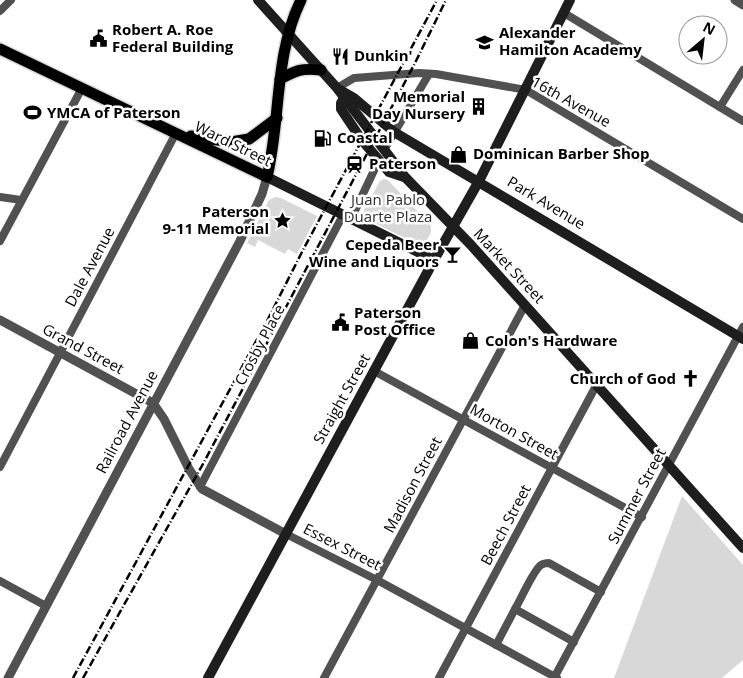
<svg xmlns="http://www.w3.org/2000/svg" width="743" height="678" font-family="'Open Sans',sans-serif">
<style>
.green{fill:#d8d8d8}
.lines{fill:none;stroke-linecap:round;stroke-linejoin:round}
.primary-casing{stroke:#dbdbdb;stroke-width:14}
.minor{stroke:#515151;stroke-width:8}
.tertiary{stroke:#515151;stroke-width:9}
.secondary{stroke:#1e1e1e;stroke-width:10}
.primary{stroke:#000;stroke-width:11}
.rail{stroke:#000;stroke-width:2.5;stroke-dasharray:8 2.5 1 2.5;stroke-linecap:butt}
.labels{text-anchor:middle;stroke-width:5;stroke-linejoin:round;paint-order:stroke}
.poi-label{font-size:15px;font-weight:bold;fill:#000;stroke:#fff;text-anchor:start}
.street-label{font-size:15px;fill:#000;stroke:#fff}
.park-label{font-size:15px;fill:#2f2f2f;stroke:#fff}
</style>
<rect width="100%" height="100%" fill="#fff"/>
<!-- green -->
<g class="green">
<path d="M384 179 388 180 431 226V232L425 244 419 245 370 221 364 214V210L380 181Z"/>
<path d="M275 197 281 198 317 216 297 254 288 249 285 254 258 240 255 247 247 243 269 200Z"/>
<path d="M682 496 743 565V660L722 678H614Z"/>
</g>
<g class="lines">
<defs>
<g id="primary">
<path d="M0 49 267 177C281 119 274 55 301 0"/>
<path d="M280 79C297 70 301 68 321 70"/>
<path d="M191 136 231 142 249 139 277 118"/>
</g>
</defs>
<!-- primary casing -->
<use href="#primary" class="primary-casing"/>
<!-- minor -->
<g class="minor">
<path d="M0 11 11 0"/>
<path d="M564 13 743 121"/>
<path d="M337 88 354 78 419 73 436 74 526 90 743 219"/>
<path d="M720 107 743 70"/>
<path d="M384 150 429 74"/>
<path d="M0 197 21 200"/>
<path d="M351 219 379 160"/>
<path d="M0 241 82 88"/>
<path d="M374 371 642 517"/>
<path d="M0 467 176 133"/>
<path d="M200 487 343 215"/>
<path d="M286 534 377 580 557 678"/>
<path d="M0 581 46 606"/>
<path d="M574 642 515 609C520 601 534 569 541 565 544 563 545 563 549 563L601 592"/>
<path d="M496 645 515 609"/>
<path d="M324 678 525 305"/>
<path d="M439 678 597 384"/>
<path d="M554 678 743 327"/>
</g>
<!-- tertiary -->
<g class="tertiary">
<path d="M735 0 743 5"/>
<path d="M0 320 153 403 164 419 189 469 202 489 286 534"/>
<path d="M8 678 240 241 262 194 267 177"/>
</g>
<!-- secondary -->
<g class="secondary">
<path d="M258 0 337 88 405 177 471 245 743 548"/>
<path d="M340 90 354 98 394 132 743 339"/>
<path d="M344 98 341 103V109L361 139 389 172 404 177"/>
<path d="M267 177 434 260"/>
<path d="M208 678 434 260 479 181 570 0"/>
</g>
<!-- primary -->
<use href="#primary" class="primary"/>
<!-- rail -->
<g class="rail">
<path d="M73 678 267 321 303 250 437 0"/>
<path d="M83 678 203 464 415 63 446 0"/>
</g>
</g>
<!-- icons -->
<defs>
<symbol id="civic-bare" viewBox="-9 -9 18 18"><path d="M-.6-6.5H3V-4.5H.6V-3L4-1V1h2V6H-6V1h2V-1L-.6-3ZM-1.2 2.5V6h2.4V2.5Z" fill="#000" stroke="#fff" stroke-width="2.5" paint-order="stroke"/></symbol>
<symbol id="school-bare" viewBox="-9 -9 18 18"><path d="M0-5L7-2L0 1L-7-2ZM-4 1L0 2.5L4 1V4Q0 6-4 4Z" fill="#000" stroke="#fff" stroke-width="2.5" paint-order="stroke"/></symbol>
<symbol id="restaurant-bare" viewBox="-9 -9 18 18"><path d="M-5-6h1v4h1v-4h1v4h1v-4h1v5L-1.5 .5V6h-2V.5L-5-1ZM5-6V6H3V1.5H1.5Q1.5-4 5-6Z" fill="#000" stroke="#fff" stroke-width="2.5" paint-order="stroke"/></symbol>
<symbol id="building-bare" viewBox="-9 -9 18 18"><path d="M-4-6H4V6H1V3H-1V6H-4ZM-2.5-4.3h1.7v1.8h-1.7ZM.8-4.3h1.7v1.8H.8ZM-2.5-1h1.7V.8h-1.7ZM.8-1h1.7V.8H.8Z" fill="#000" stroke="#fff" stroke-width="2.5" paint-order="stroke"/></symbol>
<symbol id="stadium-bare" viewBox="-9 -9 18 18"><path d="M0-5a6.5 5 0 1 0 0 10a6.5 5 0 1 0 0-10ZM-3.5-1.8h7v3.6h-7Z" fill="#000" stroke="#fff" stroke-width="2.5" paint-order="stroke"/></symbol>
<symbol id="fuel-bare" viewBox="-9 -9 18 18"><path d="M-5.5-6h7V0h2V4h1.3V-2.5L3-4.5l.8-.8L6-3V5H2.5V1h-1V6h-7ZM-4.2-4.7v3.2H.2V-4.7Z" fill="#000" stroke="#fff" stroke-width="2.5" paint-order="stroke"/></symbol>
<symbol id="shop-bare" viewBox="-9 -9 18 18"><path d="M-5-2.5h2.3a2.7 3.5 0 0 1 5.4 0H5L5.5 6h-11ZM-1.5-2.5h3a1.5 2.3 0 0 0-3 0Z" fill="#000" stroke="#fff" stroke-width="2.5" paint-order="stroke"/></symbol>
<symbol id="station-bare" viewBox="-9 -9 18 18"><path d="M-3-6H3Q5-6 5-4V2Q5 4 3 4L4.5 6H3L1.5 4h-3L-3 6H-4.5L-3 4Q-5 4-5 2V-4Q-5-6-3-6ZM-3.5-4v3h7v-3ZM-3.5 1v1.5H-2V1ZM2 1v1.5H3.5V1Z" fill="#000" stroke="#fff" stroke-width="2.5" paint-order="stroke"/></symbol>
<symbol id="sight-bare" viewBox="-9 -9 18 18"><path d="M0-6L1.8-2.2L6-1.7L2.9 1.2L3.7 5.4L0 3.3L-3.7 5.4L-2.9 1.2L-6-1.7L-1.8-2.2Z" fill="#000" stroke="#fff" stroke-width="2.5" paint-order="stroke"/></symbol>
<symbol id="bar-bare" viewBox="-9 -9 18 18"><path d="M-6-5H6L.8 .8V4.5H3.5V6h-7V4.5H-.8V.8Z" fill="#000" stroke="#fff" stroke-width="2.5" paint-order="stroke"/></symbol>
<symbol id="church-bare" viewBox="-9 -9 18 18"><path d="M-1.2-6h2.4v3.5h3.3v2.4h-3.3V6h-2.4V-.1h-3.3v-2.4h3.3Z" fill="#000" stroke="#fff" stroke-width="2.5" paint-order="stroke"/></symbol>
</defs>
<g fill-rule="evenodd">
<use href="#civic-bare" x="86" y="26" width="25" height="25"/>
<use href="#school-bare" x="472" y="30" width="25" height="25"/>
<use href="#restaurant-bare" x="328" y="44" width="25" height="25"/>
<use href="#building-bare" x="466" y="94" width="25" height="25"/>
<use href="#stadium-bare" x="20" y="100" width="25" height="25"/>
<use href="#fuel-bare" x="310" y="126" width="25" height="25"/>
<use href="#shop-bare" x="446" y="142" width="25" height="25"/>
<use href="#station-bare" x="342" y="152" width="25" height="25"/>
<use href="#sight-bare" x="270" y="208" width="25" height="25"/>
<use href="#bar-bare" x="440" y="242" width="25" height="25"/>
<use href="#civic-bare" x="328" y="310" width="25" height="25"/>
<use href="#shop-bare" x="458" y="328" width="25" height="25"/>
<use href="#church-bare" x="678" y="366" width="25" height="25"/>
</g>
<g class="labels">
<!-- poi labels -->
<g class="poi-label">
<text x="112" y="35">Robert A. Roe<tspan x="112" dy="17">Federal Building</tspan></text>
<text x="499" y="38">Alexander<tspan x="499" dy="17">Hamilton Academy</tspan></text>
<text x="354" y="61">Dunkin'</text>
<text x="465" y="102" text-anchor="end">Memorial<tspan x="465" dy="17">Day Nursery</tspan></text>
<text x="47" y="118">YMCA of Paterson</text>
<text x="337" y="143">Coastal</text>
<text x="473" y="159">Dominican Barber Shop</text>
<text x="369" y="169">Paterson</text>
<text x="269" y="217" text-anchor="end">Paterson<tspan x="269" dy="17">9-11 Memorial</tspan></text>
<text x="439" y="250" text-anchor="end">Cepeda Beer<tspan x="439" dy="17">Wine and Liquors</tspan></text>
<text x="354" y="318">Paterson<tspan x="354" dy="17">Post Office</tspan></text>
<text x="485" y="346">Colon's Hardware</text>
<text x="676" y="384" text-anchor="end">Church of God</text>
</g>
<!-- street labels -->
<g class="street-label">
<text transform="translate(571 102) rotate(29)" y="5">16th Avenue</text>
<text transform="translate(233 144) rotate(26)" y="5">Ward Street</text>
<text transform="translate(546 203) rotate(31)" y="5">Park Avenue</text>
<text transform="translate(509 266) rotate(47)" y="5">Market Street</text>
<text transform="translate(90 267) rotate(-62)" y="5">Dale Avenue</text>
<text transform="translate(260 345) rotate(-62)" y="5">Crosby Place</text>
<text transform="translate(83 349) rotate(28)" y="5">Grand Street</text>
<text transform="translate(342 399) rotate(-61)" y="5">Straight Street</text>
<text transform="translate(127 422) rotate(-62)" y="5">Railroad Avenue</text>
<text transform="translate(514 432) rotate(29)" y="5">Morton Street</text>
<text transform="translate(413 485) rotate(-62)" y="5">Madison Street</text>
<text transform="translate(637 496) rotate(-62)" y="5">Summer Street</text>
<text transform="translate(506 525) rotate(-62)" y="5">Beech Street</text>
<text transform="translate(342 547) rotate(27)" y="5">Essex Street</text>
</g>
<!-- park labels -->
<g class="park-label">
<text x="388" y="205">Juan Pablo<tspan x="388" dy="17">Duarte Plaza</tspan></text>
</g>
</g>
<!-- north arrow -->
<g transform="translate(703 40) rotate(28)"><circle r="24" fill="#ffffff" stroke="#999999"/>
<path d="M0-4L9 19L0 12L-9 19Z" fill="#000000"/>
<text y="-8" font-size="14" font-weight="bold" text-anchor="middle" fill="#000000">N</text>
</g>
</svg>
